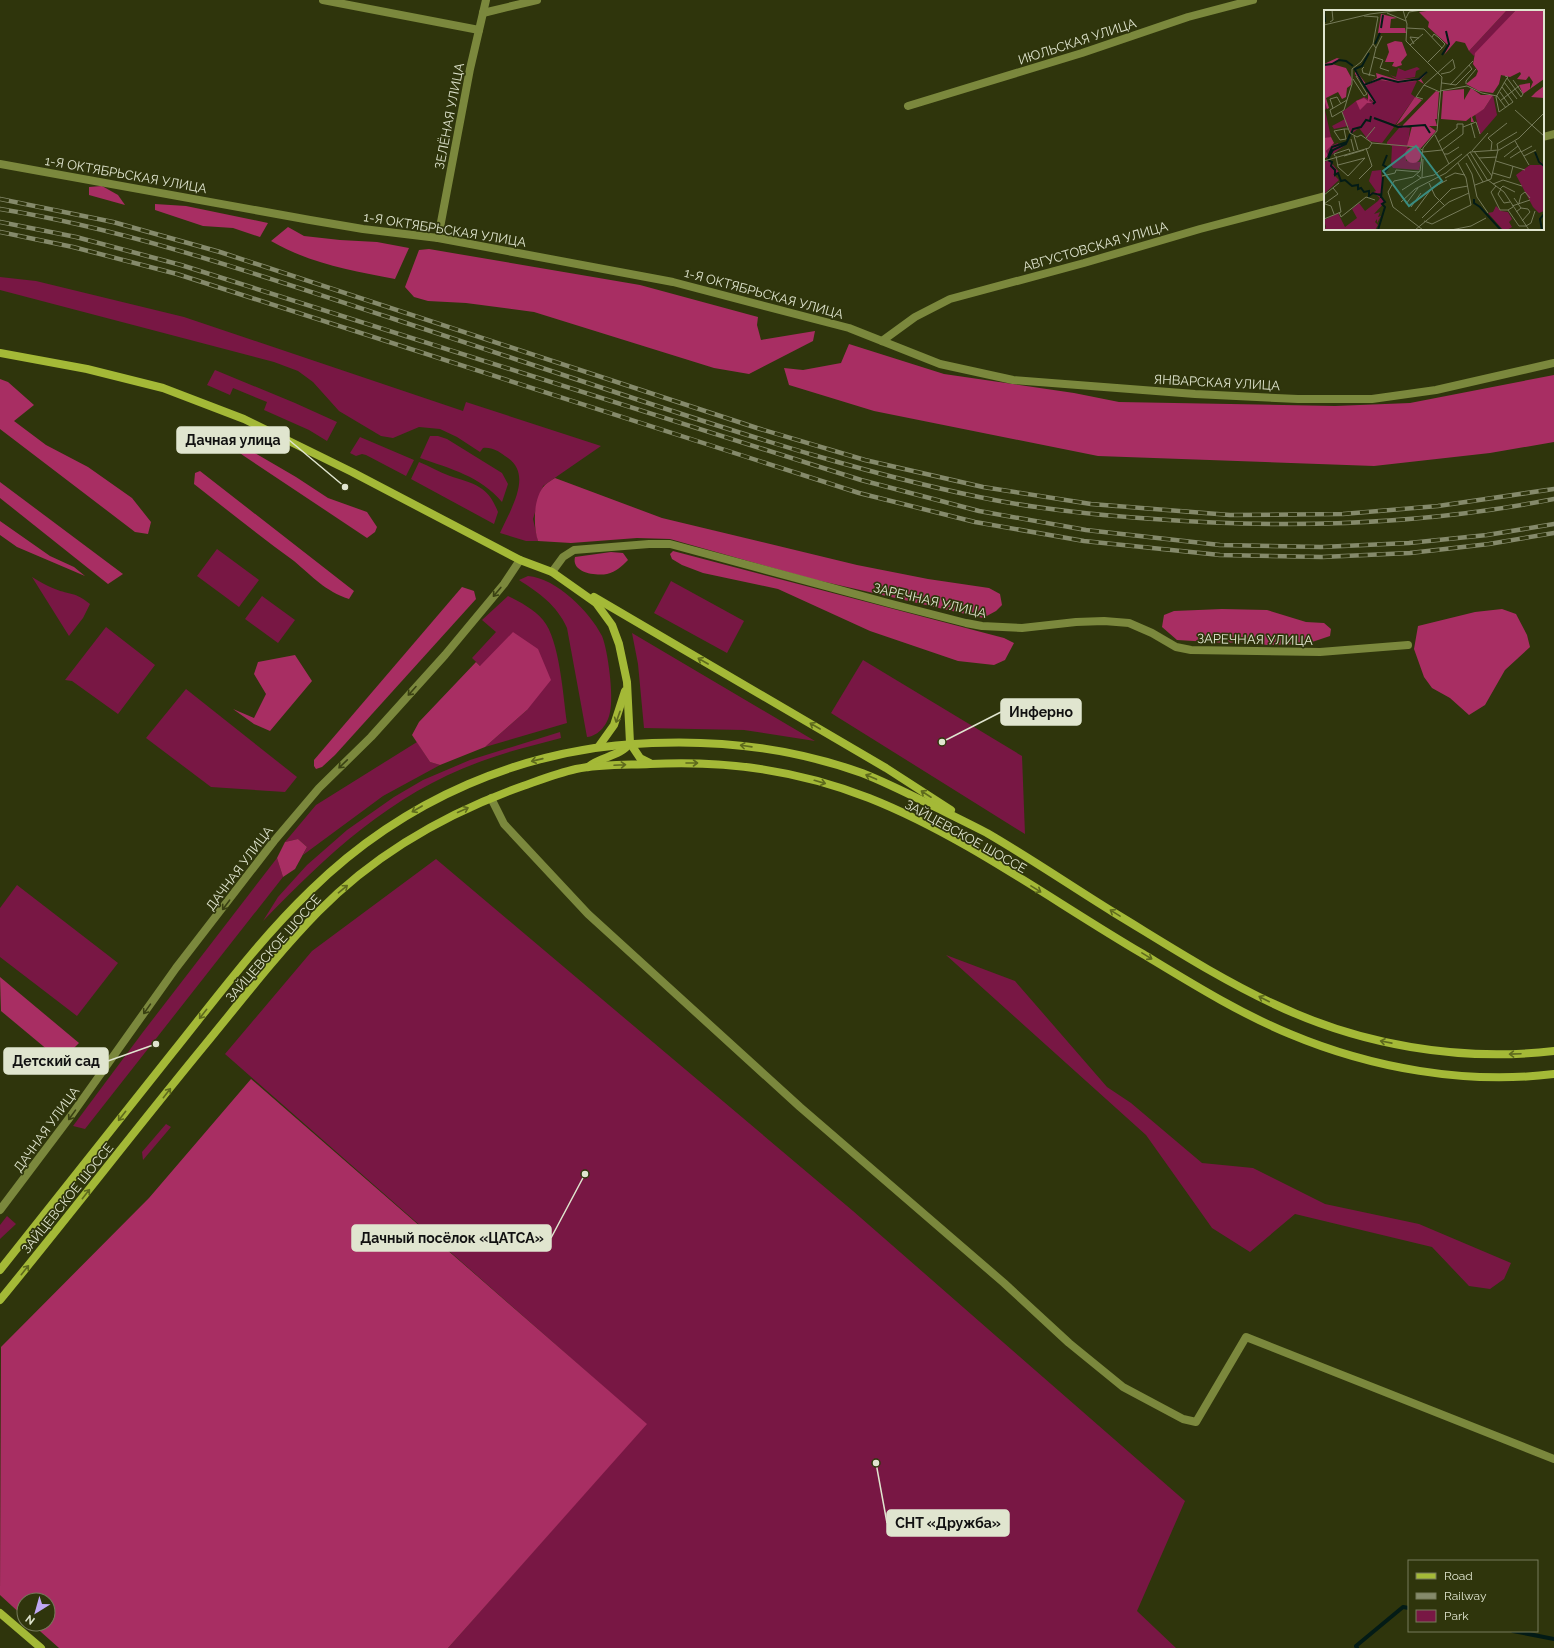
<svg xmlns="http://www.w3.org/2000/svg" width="1554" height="1648" font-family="Raleway,sans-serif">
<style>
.green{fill:#781744}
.forest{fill:#a82e63}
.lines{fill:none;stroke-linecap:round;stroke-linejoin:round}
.stream{stroke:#031b16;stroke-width:4}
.street{stroke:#7b883d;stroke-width:8}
.secondary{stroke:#a4b937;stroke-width:8}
.rail-casing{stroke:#858a6b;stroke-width:4.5}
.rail{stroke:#2f350c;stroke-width:3;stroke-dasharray:9;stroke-linecap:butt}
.oneway{stroke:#3a4113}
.oneway2{stroke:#5e6a1d}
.labels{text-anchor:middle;stroke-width:3.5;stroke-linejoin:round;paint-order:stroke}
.street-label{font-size:13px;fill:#e0e5cf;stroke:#2f350c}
.inset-river{fill:none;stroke:#031b16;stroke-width:2}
.inset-road{fill:none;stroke:#767b5a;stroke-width:1}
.view{fill:#398c81;fill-opacity:0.15;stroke:#398c81;stroke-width:2}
.inset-edge{fill:none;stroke:#e0e5cf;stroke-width:2}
.leader{fill:none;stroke:#e0e5cf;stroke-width:1.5}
.callout-dot{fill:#e0e5cf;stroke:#2f350c;stroke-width:1.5}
.callout{fill:#e0e5cf;stroke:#e0e5cf;stroke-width:1.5}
.callout-label{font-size:14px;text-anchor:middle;font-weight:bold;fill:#111}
</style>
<rect width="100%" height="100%" fill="#2f350c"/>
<!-- green -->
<g class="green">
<path d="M0 277 36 281 184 317 463 411 466 402 601 446 543 486 533 519 538 541H526L500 533C510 510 535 473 505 456 498 451 492 447 483 448L480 452 457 437 440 429 419 427 393 438 381 436 339 411 313 382 298 371 274 362 0 290Z"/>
<path d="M215 370 295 403 337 422 327 441 309 430 264 410 267 402 233 388 230 395 207 385Z"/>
<path d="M430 436H438L447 439 502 473 508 484 502 502C480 476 451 469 420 458Z"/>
<path d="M360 437 414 460 406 476 366 455 362 454 356 456 350 453Z"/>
<path d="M419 462C429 466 439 472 450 476 475 484 488 486 498 512L494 524 411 479Z"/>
<path d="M217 549 259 580 239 607 197 576Z"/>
<path d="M528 576C556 578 590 612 602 636 608 650 614 698 610 712 608 724 599 736 587 737L567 628C557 605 539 593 519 580Z"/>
<path d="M32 577C39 581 47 586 55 589 70 595 76 592 90 604L83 618 69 636Z"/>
<path d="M671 581 744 621 727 653 654 613Z"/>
<path d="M262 596 295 620 278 643 245 619Z"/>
<path d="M508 596C520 602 534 609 543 620 560 640 563 697 567 723L485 747 527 710 472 658 496 632 482 620Z"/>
<path d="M106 627 155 665 118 714 72 681 65 680Z"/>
<path d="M632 633 815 741 744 730 644 728 638 664Z"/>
<path d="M863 660 1022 756 1025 834 831 713Z"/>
<path d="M186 689 297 777 285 792 211 787 146 738Z"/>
<path d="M560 732 561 738C535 745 508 751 482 761 391 794 329 853 263 921L278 897 307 865 347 830 394 797 423 780 470 760Z"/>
<path d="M417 742 430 762 440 765 383 796 303 855 307 847 298 839 285 842 316 805Z"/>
<path d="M277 858 283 877 85 1129 73 1126 143 1032Z"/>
<path d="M436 859 853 1211 1185 1501 1137 1611 1176 1648H448L646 1424 225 1054 312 951Z"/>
<path d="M17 885 118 963 77 1016 0 957V908Z"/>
<path d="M946 955 1015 981 1107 1087 1131 1103 1202 1163 1253 1168 1325 1204 1419 1224 1511 1263 1504 1279 1490 1289 1469 1286 1432 1247 1295 1214 1250 1252 1212 1228 1146 1135Z"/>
<path d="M166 1124 171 1127 143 1160 142 1152Z"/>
<path d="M7 1216 16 1224 0 1239V1225Z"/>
</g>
<!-- forest -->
<g class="forest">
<path d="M102 186 118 195 125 205 89 195V187Z"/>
<path d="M155 204 186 206 268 223 260 237 233 228 203 226 155 210Z"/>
<path d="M288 227 304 236 340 240 377 242 409 248 395 279C350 270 311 264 271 241Z"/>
<path d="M429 249 640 285 758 317 757 325 761 340 815 331 813 341 749 374 714 368 534 312 466 303 428 301 414 297 405 287 419 250Z"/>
<path d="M849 344 944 374 1074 393 1119 402 1335 406 1410 403 1554 375V442L1490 453 1374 466 1098 456 874 411 789 385 784 368 803 370 841 363Z"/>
<path d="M0 379 8 382 34 405 14 421 46 445 88 467 132 498 151 522 148 534 135 532 0 429Z"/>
<path d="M233 445 248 449 296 477 328 498 367 512 377 527 375 532 367 538 244 456 233 448Z"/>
<path d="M200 471 354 591 349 599C325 591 313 577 294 561 260 536 227 510 194 484L195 473Z"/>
<path d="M555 478 662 518 857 565 928 579 989 588 1000 594 1002 605 996 611 983 618 812 579 670 539 637 538 571 543 538 541C533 526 533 497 545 485 548 482 552 480 555 478Z"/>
<path d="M0 482 123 574 108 584 0 498Z"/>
<path d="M0 521 50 556 74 567 85 576 17 547 0 535Z"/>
<path d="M673 551 1004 638 1014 643 1005 660 994 665 958 661 870 631 778 589 703 573 682 565 672 559 670 554Z"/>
<path d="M611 552 623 553 628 560C622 566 616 572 607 574 596 576 571 573 575 557Z"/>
<path d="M462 587 474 591 476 599 335 755 322 767 316 769 314 766V760Z"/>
<path d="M1222 609 1267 610 1306 622 1324 623 1331 629 1330 636 1309 643 1294 644 1267 645 1244 641 1227 643 1177 640 1162 627 1164 615 1174 611Z"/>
<path d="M1502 609 1516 614 1527 635 1530 647 1505 670 1485 705 1469 715 1450 698 1432 688 1424 677 1414 649 1418 626 1475 612Z"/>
<path d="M513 632 538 649 551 680 527 710 485 747 440 765 430 762 412 735 419 722 476 662 480 666Z"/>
<path d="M295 655 312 681 270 731 254 724 233 709 254 718 266 694 254 674 258 662Z"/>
<path d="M298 839 307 847 295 869 283 877 277 858 285 842Z"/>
<path d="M0 977 79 1043 61 1061 1 1011Z"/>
<path d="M251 1079 647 1424 448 1648H59L32 1624H48V1600H24V1617L0 1595 1 1347 149 1198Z"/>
</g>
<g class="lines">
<!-- stream -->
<g class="stream">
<path d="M1513 1631 1554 1639"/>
<path d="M1357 1648 1356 1646 1403 1607 1409 1608"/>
</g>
<!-- street -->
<g class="street">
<path d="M323 0 479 30"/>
<path d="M483 13 537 0"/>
<path d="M908 106 1082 53 1188 17 1253 0"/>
<path d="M1543 137 1554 134"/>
<path d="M0 164 310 220 363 229 438 238 673 282 849 328 940 364 1013 380 1195 394 1298 399H1372L1436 390 1554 363"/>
<path d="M438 238 470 69 486 0"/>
<path d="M882 341 915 317 950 299 1084 263 1200 229 1325 196"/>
<path d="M552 572 563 557 574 550 649 544H670L892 604 966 623 982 626 1022 628 1076 622 1104 621 1129 623 1152 633 1176 647 1191 650 1320 652 1408 645"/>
<path d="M491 798 504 824 588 914 800 1107 1004 1283 1069 1343 1123 1387 1183 1419 1196 1422 1246 1337 1554 1459"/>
<path d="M0 1210 70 1117 176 968 274 841 319 788 371 737 445 655 504 584 520 560"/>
</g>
<!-- secondary -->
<g class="secondary">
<path d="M0 353 87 369 163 388 244 419 352 472 520 560 552 572 596 603 612 625 619 644 627 682 630 743 640 758 650 763"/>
<path d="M594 597 886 768 951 810"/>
<path d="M599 746 614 725 625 691"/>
<path d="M588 767C601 756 620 757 630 743"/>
<path d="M0 1270C58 1198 115 1125 173 1052 217 997 260 939 311 890 403 800 524 747 652 743 723 740 795 749 862 773 885 782 907 793 929 804 949 814 968 823 987 833 1030 858 1071 886 1113 912 1166 944 1218 978 1274 1004 1360 1045 1459 1062 1554 1051"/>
<path d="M0 1300C69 1216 135 1130 204 1046 241 1001 277 954 318 912 375 854 447 813 523 786 540 780 558 773 576 769 600 764 626 765 650 764 725 760 798 770 869 798 965 836 1054 902 1143 954 1191 983 1239 1013 1290 1034 1371 1068 1466 1085 1554 1074"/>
<path d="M0 1613 41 1648"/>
</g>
<defs>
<g id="rail">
<path d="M0 199 113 222 220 252 757 428 865 460 983 487 1091 504 1230 515 1343 514 1438 506 1554 489"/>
<path d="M0 209C135 231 264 277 394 319 481 348 567 376 654 405 761 440 868 474 979 497 1036 509 1095 515 1154 519 1287 529 1423 525 1554 499"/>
<path d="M0 222 76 237 181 265 861 480 979 511 1086 530 1220 545 1321 547 1409 543 1487 535 1554 524"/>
<path d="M0 232 73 247 177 274 859 493 975 522 1084 541 1220 555 1322 557 1410 553 1489 544 1554 533"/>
</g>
</defs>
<!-- rail casing -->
<use href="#rail" class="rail-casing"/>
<!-- rail -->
<use href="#rail" class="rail"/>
</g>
<!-- one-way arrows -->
<defs><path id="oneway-shaft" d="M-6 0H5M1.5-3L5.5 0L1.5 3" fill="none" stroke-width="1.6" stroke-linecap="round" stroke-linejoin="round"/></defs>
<g class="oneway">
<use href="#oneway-shaft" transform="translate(497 592) rotate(130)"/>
<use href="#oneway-shaft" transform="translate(412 691) rotate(132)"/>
<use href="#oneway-shaft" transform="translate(343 764) rotate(136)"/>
<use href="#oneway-shaft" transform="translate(226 905) rotate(127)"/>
<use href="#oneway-shaft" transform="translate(147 1009) rotate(125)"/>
<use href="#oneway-shaft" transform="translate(72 1115) rotate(126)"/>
</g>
<g class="oneway2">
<use href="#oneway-shaft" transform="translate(703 661) rotate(-150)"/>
<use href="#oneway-shaft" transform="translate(618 717) rotate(110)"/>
<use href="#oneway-shaft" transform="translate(815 726) rotate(-150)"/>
<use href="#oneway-shaft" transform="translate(746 746) rotate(-172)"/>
<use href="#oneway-shaft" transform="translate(537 760) rotate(167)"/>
<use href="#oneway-shaft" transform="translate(692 763)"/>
<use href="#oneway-shaft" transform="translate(620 765) rotate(-3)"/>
<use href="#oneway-shaft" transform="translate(871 777) rotate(-157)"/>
<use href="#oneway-shaft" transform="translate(820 782) rotate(16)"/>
<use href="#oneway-shaft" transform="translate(926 794) rotate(-147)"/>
<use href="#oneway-shaft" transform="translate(417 809) rotate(150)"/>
<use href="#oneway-shaft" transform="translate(463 810) rotate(-24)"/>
<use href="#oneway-shaft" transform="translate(343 889) rotate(-40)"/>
<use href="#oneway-shaft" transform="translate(1036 889) rotate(32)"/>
<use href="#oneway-shaft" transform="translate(1115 913) rotate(-148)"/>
<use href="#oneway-shaft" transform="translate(1147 956) rotate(31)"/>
<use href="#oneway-shaft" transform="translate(1264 999) rotate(-153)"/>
<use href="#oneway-shaft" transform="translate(203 1014) rotate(128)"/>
<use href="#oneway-shaft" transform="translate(1386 1042) rotate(-169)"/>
<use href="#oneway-shaft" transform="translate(1515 1054) rotate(178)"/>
<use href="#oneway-shaft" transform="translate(167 1093) rotate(-52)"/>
<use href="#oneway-shaft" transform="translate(122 1116) rotate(128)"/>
<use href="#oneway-shaft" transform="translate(86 1194) rotate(-52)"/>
<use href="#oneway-shaft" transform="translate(25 1270) rotate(-51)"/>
</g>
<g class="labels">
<!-- street labels -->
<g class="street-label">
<text transform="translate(1077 41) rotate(-18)" y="5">ИЮЛЬСКАЯ УЛИЦА</text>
<text transform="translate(449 116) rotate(-79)" y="5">ЗЕЛЁНАЯ УЛИЦА</text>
<text transform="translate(126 174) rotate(10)" y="5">1-Я ОКТЯБРЬСКАЯ УЛИЦА</text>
<text transform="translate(445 229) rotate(9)" y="5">1-Я ОКТЯБРЬСКАЯ УЛИЦА</text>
<text transform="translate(1095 246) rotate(-16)" y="5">АВГУСТОВСКАЯ УЛИЦА</text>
<text transform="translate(764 293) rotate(15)" y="5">1-Я ОКТЯБРЬСКАЯ УЛИЦА</text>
<text transform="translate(1217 382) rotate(3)" y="5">ЯНВАРСКАЯ УЛИЦА</text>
<text transform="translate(930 600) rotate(13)" y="5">ЗАРЕЧНАЯ УЛИЦА</text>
<text transform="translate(1255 639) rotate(1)" y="5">ЗАРЕЧНАЯ УЛИЦА</text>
<text transform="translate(966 836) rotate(29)" y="5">ЗАЙЦЕВСКОЕ ШОССЕ</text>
<text transform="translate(239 868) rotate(-53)" y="5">ДАЧНАЯ УЛИЦА</text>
<text transform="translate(273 948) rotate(-49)" y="5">ЗАЙЦЕВСКОЕ ШОССЕ</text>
<text transform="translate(46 1129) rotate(-54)" y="5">ДАЧНАЯ УЛИЦА</text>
<text transform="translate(67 1198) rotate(-51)" y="5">ЗАЙЦЕВСКОЕ ШОССЕ</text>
</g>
</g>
<!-- overview -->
<g transform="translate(1324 10)">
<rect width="220" height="220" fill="#2f350c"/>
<path d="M183 0H192L150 46 145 41ZM93 57 96 59 92 61 91 67 74 70 66 65 72 67 74 58 81 61ZM55 70 76 73 93 71 87 84 91 87 71 115 58 110 70 117 58 133 45 131 35 118 27 124 24 116 10 119 8 116 21 109 18 102 32 91 40 87 50 92 42 76ZM169 85 173 105 154 127 156 125 151 104 160 99ZM0 88 4 97 1 100 7 127 4 128H0ZM73 116 74 115 86 118 82 151 97 152 95 160 69 158 67 155 68 136 63 134V132L75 118ZM25 128 23 134 3 148 2 141 6 136 14 133 15 136 23 133ZM211 146 220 155V201L215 203 209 197 192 165 206 155H218ZM5 150 15 162 9 164 15 170 0 184V152ZM57 160 59 180 58 183H54L61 192 50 204 56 202 54 207 57 206 53 213V209L51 212 54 215 51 220H0L2 217 0 210 14 203 21 217 33 208 28 199 35 193 41 201 54 191 56 188 51 184H45L52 181 45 171 48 161ZM172 196 177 201 184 202 188 209 185 212 188 217 183 220H179L164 203 169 202Z" fill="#781744"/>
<path d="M110 0 136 1 183 0 145 41 141 33 132 31 120 45 125 36 104 17 105 12 95 2ZM192 0H220V69L199 84 195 75 206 73V79L209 72 205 66 202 70 193 69 197 64 196 62 186 67 177 65 175 74 169 83 155 81 142 74 152 66 154 61 149 54 151 43ZM57 4 73 8 67 9 66 18H81L82 23H54ZM71 31 78 32 83 45 77 52 78 55 72 57 68 56 70 52H61L65 42 63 34ZM13 48 16 49 8 54 22 58 28 69 27 75 23 78 22 87 18 89 14 82 2 88 5 98 3 99 0 88V54ZM31 59 42 74 53 68 52 63 74 70 95 68 102 62 103 63 97 69 100 74 92 69 90 70 93 71 76 73 55 70 48 73 42 76 51 93 46 89 45 91 48 93H43L36 100 32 91 40 88 44 91V85L42 77 31 64ZM220 76V88L207 87 212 82ZM147 78 157 85H169L160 99 148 107 150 112H147V107L142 111 117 109 119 81 140 79V90ZM112 81 115 82 113 109H111L113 116H105L112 121 97 138 83 136 88 116 78 118 79 115ZM91 87 98 90 78 111 72 115ZM7 127 10 133 2 141 4 146 0 149V128ZM81 145a8 8 0 1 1 16 0a8 8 0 1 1-16 0Z" fill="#a82e63"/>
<path class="inset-river" d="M0 0 1 12M57 18 59 5M51 34 56 23M118 45 125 34 122 21M0 55 8 54 15 50 22 51 29 56M30 58 40 75 58 68 74 72 95 69 103 62M31 59 38 56 45 43M40 75 51 92 49 94M50 108 74 117 101 115 106 123M27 124 29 119 37 117 42 110 46 111 47 106M211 142 215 152 220 156M4 147 8 137 23 132 26 125M4 149 9 140 22 134 26 124M4 150 8 152 7 156 11 160V165L14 163 17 171 21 170 28 176 34 175V179L37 178 40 182 45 181V186L49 183 56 185 61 192 58 194 61 197 54 220M59 164 64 158 59 155 63 145M57 188 59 167M150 189V193L156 197 177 220M218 220 216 209 220 204"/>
<path class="inset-road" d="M79 0 83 14 82 31 118 67 113 121 99 138 96 161 89 167 70 171 64 182 69 197 99 220M63 3 82 11M82 8 85 2 98 0M6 12 9 10 8 0M0 15 46 4 78 0M83 18 100 19 118 38 104 52M108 27 110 24 114 27 121 34 118 38M90 34 86 27 95 28M86 35 99 24M52 38 58 26M50 47 59 50 56 58 65 61M40 57 38 59 39 63 51 66M117 64 126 62 131 58 129 50M45 66 52 38 49 34M181 66 184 67 183 68 197 87M29 69 40 86 43 84 32 66M189 70 199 84 197 87M180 72 193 89M118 73 132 75 148 59 145 55M142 74V71L152 59M100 75 116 82M126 75 149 51M178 77 189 92 175 102 172 87 183 68M116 81 143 76 158 83 173 86 182 98M176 82 185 95M99 89 92 87 100 75 129 49M23 90 20 100 8 107 6 100 23 90 28 74V59L37 52 49 34 54 7 40 6M176 91 195 76M9 98 6 89 13 87 17 94M191 100 220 126M18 102 26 123 33 127 37 125 48 133 94 137 98 140M147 113 151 128M139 117 152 112 156 124M20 119 22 129 16 130 10 121 20 119H24M111 125 125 154M30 126 34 140M42 128 51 117M27 129 30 141M191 131 205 155M167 140 168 132 164 128 183 113M174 140 173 134 193 122M148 141 164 123M150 141 168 166M99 142 118 140 139 124V114H133V118L114 132M146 142 164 171M197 142 208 136M120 144H124L135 137M143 144 159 172M11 146 10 144 25 139 26 142M12 146 14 157 24 166 41 148M20 146 40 140M200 146 212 140M180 147 194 136M155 148 173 147M186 148 197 141M0 151 45 138 48 133M172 151 201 160M142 153 148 164 153 187 164 203M14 155 41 148M169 163 186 168 189 156M93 165 97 168 110 165 138 144M58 166 71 163 72 160 95 162M98 167 99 149M121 168 131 163 141 165M35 169 48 156 42 138M164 170 180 182 205 220M105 173 111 186 121 196M169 174 179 170 198 176M151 175 167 169 174 140M172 176 167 182 176 200H184L189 197M108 178 123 170M176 179 179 176 191 182M177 179 174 184 180 193 186 192M78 180 97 168M0 185 15 173M190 188 197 198M77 192 91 179 122 163 146 142 175 140 195 128 220 103M195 193 197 185 201 182 206 188M0 194 14 184 9 178M1 194 7 196 10 204M82 194 94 178M188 196 206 190M87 197 97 183M184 200 195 216H202M91 201 108 178M15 202 17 207 42 187 51 190M192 202 197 198 204 199 206 202 198 211M98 208 127 179 144 176M0 209 17 202 15 191M100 211 108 214 147 195 142 168 134 153M202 216 207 213 211 201M91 220 125 192 145 183M127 220 147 216 162 208"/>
<path class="view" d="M92 136 118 171 85 196 59 161Z"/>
<rect width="220" height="220" class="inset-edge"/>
</g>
<!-- callouts -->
<path class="leader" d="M345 487L289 440M942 742L1001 712M156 1044L108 1061M585 1174L551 1238M876 1463L887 1523"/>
<g class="callout-dot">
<circle cx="345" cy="487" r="4"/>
<circle cx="942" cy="742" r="4"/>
<circle cx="156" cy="1044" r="4"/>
<circle cx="585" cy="1174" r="4"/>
<circle cx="876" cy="1463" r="4"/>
</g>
<g class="callout">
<rect x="177" y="427" width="112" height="26" rx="4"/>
<rect x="1001" y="699" width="80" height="26" rx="4"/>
<rect x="4" y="1048" width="104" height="26" rx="4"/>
<rect x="352" y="1225" width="199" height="26" rx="4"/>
<rect x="887" y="1510" width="122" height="26" rx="4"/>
</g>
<g class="callout-label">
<text x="233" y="445">Дачная улица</text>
<text x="1041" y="717">Инферно</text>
<text x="56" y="1066">Детский сад</text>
<text x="452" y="1243">Дачный посёлок «ЦАТСА»</text>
<text x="948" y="1528">СНТ «Дружба»</text>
</g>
<!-- legend -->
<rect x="1408" y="1560" width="130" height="72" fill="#2f350c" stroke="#767b5a"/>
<rect x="1416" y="1573" width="20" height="6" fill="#a4b937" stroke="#767b5a"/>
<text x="1444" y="1580" font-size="12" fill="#e0e5cf">Road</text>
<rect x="1416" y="1593" width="20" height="6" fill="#858a6b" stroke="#767b5a"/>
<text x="1444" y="1600" font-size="12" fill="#e0e5cf">Railway</text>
<rect x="1416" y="1610" width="20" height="12" fill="#781744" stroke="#767b5a"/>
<text x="1444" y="1620" font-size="12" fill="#e0e5cf">Park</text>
<!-- north arrow -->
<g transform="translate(36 1612) rotate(217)"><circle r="19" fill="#2f350c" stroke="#767b5a"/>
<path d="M0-3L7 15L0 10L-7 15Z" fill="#c0a8f4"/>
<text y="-6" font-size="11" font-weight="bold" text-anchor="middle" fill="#e0e5cf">N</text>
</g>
</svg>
